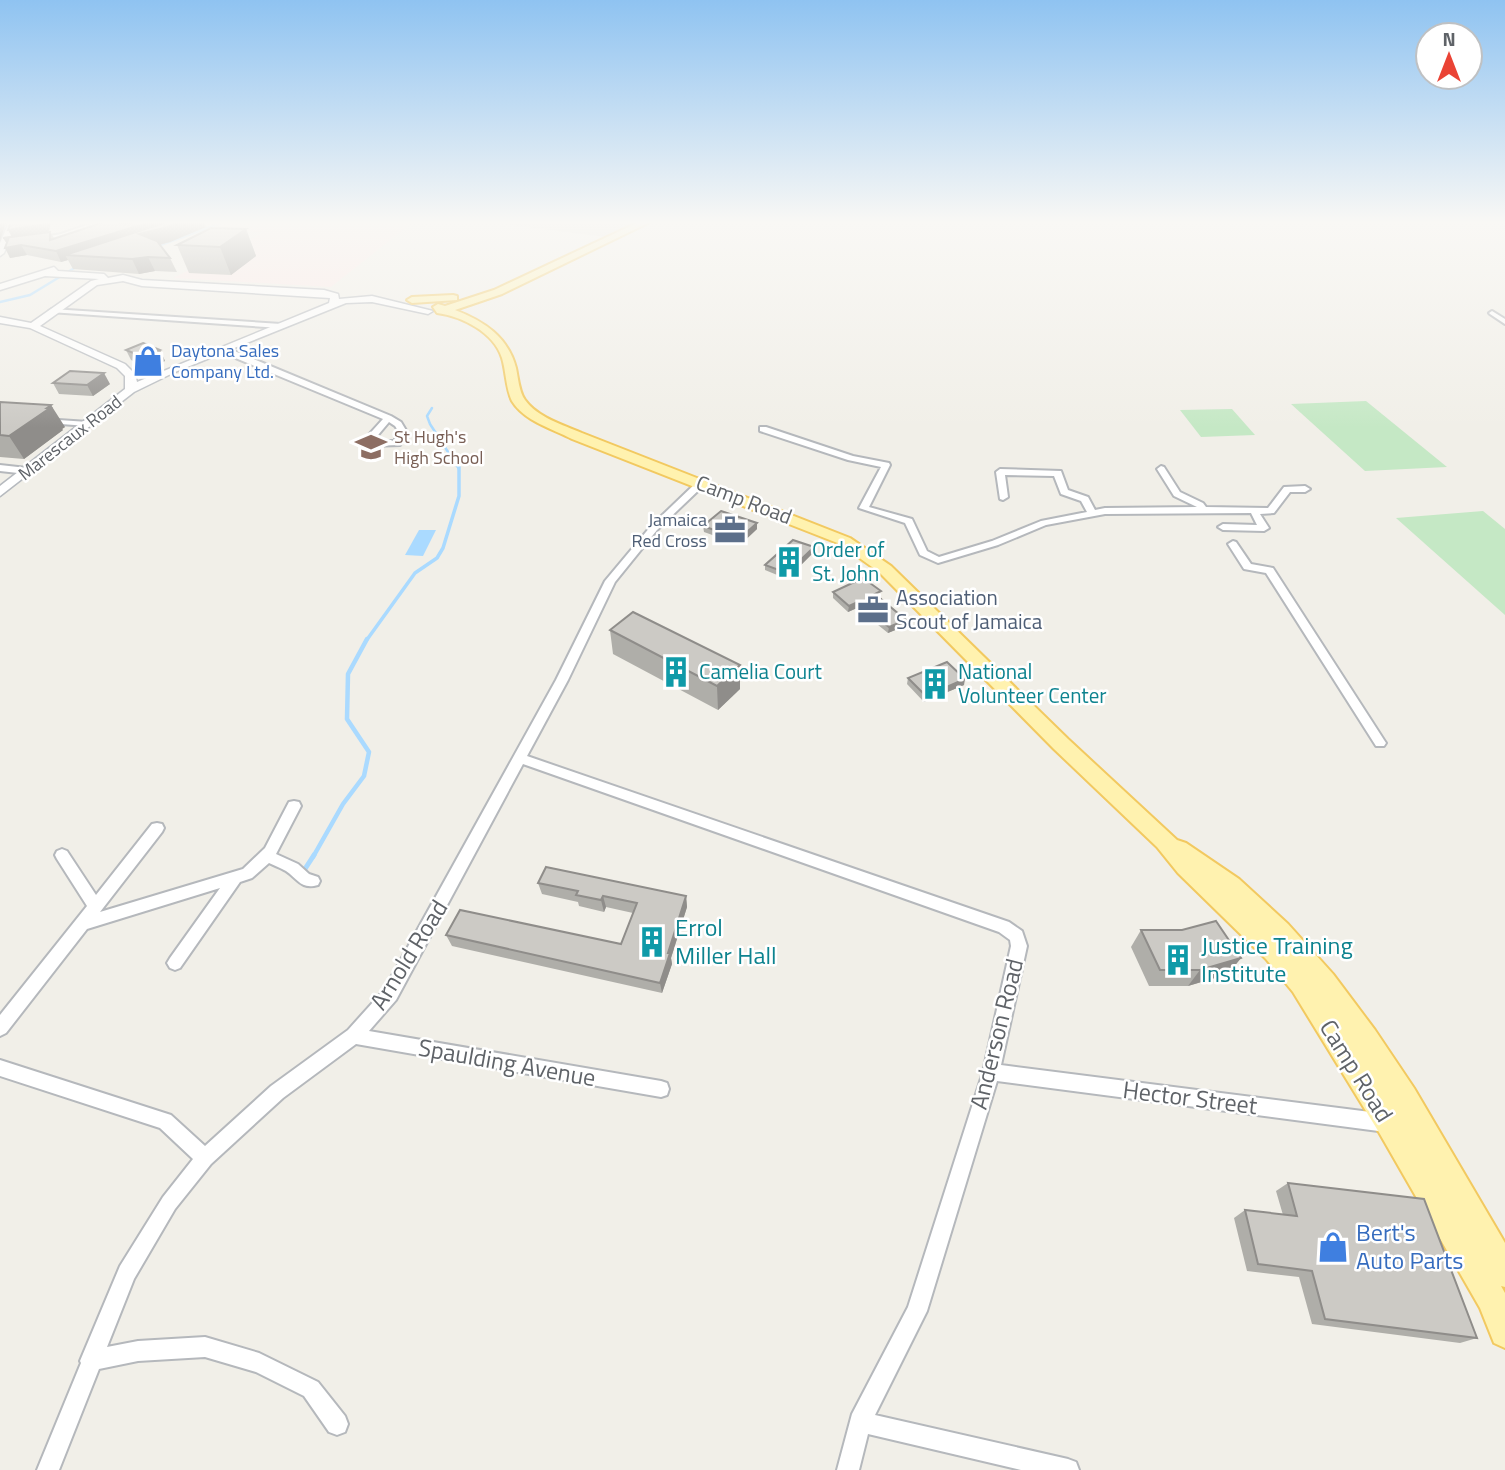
<svg xmlns="http://www.w3.org/2000/svg" width="1505" height="1470" font-family="'Titillium Web',sans-serif">
<style>
.education{fill:#e1ded6}
.medical{fill:#fce8e6}
.green{fill:#c5e8c5}
.water{fill:#aadaff}
.lines{fill:none;stroke-linecap:round;stroke-linejoin:round}
.stream-far3{stroke:#aadaff;stroke-width:2.5}
.stream-far2{stroke:#aadaff;stroke-width:3.5}
.stream-far1{stroke:#aadaff;stroke-width:4.5}
.stream{stroke:#aadaff;stroke-width:5}
.street-casing{stroke:#b5b8bc;stroke-width:4}
.secondary-casing{stroke:#b6babf;stroke-width:3}
.primary-casing{stroke:#f2c960;stroke-width:4}
.street{fill:#fff;fill-rule:evenodd}
.secondary{fill:#fff;fill-rule:evenodd}
.primary{fill:#fff2af;fill-rule:evenodd}
.wall{fill:#afaea9}
.shaded-wall{fill:#8f8d8a}
.building{fill:#cccac5;stroke:#8f8d8a;stroke-width:2}
.labels{text-anchor:middle;stroke-width:5;stroke-linejoin:round;paint-order:stroke}
.far-shop-label{font-size:18px;fill:#366cbe;stroke:#fff;text-anchor:start}
.far-education-label{font-size:18px;fill:#785e54;stroke:#fff;text-anchor:start}
.far-street-label{font-size:18px;fill:#5f6368;stroke:#fff}
.far-service-label{font-size:18px;fill:#4e5e75;stroke:#fff;text-anchor:end}
.street-label{font-size:21px;fill:#5f6368;stroke:#fff}
.culture-label{font-size:21px;fill:#0d838f;stroke:#fff;text-anchor:start}
.service-label{font-size:21px;fill:#4e5e75;stroke:#fff;text-anchor:start}
.near-culture-label{font-size:24px;fill:#0d838f;stroke:#fff;text-anchor:start}
.near-street-label{font-size:24px;fill:#5f6368;stroke:#fff}
.near-shop-label{font-size:24px;fill:#366cbe;stroke:#fff;text-anchor:start}
</style>
<rect width="100%" height="100%" fill="#f1efe8"/>
<!-- education -->
<path class="education" d="M486 222H637L606 237Z"/>
<!-- medical -->
<path class="medical" d="M209 222H413L331 287 173 278 263 233 203 224Z"/>
<!-- green -->
<g class="green">
<path d="M1366 401 1447 467 1365 471 1291 404Z"/>
<path d="M1232 409 1255 435 1201 437 1180 410Z"/>
<path d="M1483 511 1505 529V615L1396 518Z"/>
</g>
<!-- water -->
<path class="water" d="M419 530H436L423 556 405 555Z"/>
<g class="lines">
<!-- stream-far3 -->
<g class="stream-far3">
<path d="M155 247 224 222"/>
<path d="M0 302 30 295 76 267"/>
<path d="M432 408 427 416 430 424 459 469"/>
</g>
<!-- stream-far2 -->
<path class="stream-far2" d="M366 641 415 573 437 558 443 548 459 496V467"/>
<!-- stream-far1 -->
<path class="stream-far1" d="M313 857 343 804 364 776 369 752 347 719 348 674 367 639"/>
<!-- stream -->
<path class="stream" d="M303 872 314 855"/>
<defs>
<g id="street">
<path d="M95 222H103L64 237 36 241 33 239 61 234Z"/>
<path d="M52 309 281 324 284 326 281 328 50 312 49 311Z"/>
<path d="M1492 311 1505 319V324L1490 314 1489 313Z"/>
<path d="M221 348H227L391 416 401 422 407 432 400 445 368 446 364 440 383 419 221 352ZM389 422 395 426 399 432 394 441H373Z"/>
<path d="M44 419 88 422 92 424 88 426 47 423 43 421Z"/>
<path d="M760 427H766L853 456 889 463 890 465 869 507 912 519 927 551 939 557 992 541 1041 521 1087 512 1081 501 1061 494 1054 476 1005 475 1008 497 1003 500 1000 499 996 472 1000 469 1061 471 1068 490 1088 497 1095 510 1105 508 1197 507 1174 496 1157 469 1161 466 1164 467 1180 492 1203 503 1206 507 1268 508 1284 487 1305 486 1310 489 1305 492H1290L1274 513 1260 514 1269 528 1264 531 1223 530 1218 527 1223 524 1257 525 1251 513 1105 514 1046 525 998 545 938 563 920 555 905 523 859 508 881 467 848 460 760 431Z"/>
<path d="M0 465 27 468 31 471 27 474 0 471Z"/>
<path d="M700 481 704 484 703 486 657 530 615 582 568 680 527 756 1009 922 1022 931 1027 946 1001 1065 1386 1114 1392 1117 1395 1123 1392 1129 1386 1132 997 1081 927 1311 875 1415 1068 1459 1076 1462 1079 1470H1021L868 1434 859 1470H837L852 1414 908 1307 983 1072 1011 946 1010 940 999 932 523 764 396 1000 369 1031 661 1081 667 1083 669 1089 667 1095 661 1097 356 1044 283 1098 211 1164 175 1209 134 1279 107 1347 138 1341 205 1337 259 1353 318 1382 345 1416 348 1424 345 1432 337 1435 329 1432 304 1396 256 1372 205 1357 138 1361 99 1369 59 1470H37L81 1363 80 1361 120 1266 163 1197 193 1159 160 1128 0 1076V1060L171 1115 205 1146 271 1086 348 1030 384 990 556 680 605 581 651 526 697 482Z"/>
<path d="M1233 541 1236 542 1251 564 1273 568 1384 740 1386 743 1384 746H1376L1266 573 1244 569 1228 544Z"/>
<path d="M294 801 299 802 301 806 276 854 298 864 309 874 318 877 320 881 318 885C301 890 298 879 286 871 281 868 275 866 269 863L252 878 240 882 180 968 175 970 170 968 167 963 170 958 220 888 87 929 6 1033 0 1036V1015L87 906 57 859 55 855 57 851 62 849 67 851 96 895 152 824 157 823 162 824 164 828 162 832 100 912 243 869 265 848 289 802Z"/>
</g>
<g id="secondary">
<path d="M9 222H17L4 253 0 256V243Z"/>
<path d="M54 267 58 271 104 274 108 278 123 275 142 280 324 290 338 294 339 299 372 296 433 311 428 314 372 302 346 303 175 372 134 392 0 496V486L125 389V376L117 368 30 328 0 323V317L31 323 91 281 99 279 45 276 0 290V284ZM123 281 142 286 330 298 329 303 137 382 135 374 125 364 40 326 97 285Z"/>
</g>
<g id="primary">
<path d="M639 222H650L502 294 455 310C484 321 508 337 516 368 518 377 519 392 525 400 537 417 563 425 582 433L850 538 891 566 1068 739 1177 840 1186 843 1239 879 1288 924 1333 974 1375 1030 1414 1088 1505 1243V1287L1501 1286 1505 1293V1348L1494 1343 1480 1308 1380 1134 1293 992 1266 959 1178 873 1157 847 1054 749 879 572 840 544 572 439C553 429 524 421 512 401 506 389 506 371 502 358 494 332 461 316 437 313L433 307 438 304 445 306 494 290Z"/>
<path d="M453 295 457 296V300L412 303 407 300 412 297Z"/>
</g>
</defs>
<!-- street casing -->
<use href="#street" class="street-casing"/>
<!-- secondary casing -->
<use href="#secondary" class="secondary-casing"/>
<!-- primary casing -->
<use href="#primary" class="primary-casing"/>
<!-- street -->
<use href="#street" class="street"/>
<!-- secondary -->
<use href="#secondary" class="secondary"/>
<!-- primary -->
<use href="#primary" class="primary"/>
</g>
<!-- wall -->
<g class="wall">
<path d="M11 222H51L49 232H50L54 238 126 224 206 227 170 242 160 245 170 258 177 272 155 271 139 274 73 269 68 260 61 262 27 255 10 258 6 244 12 237Z"/>
<path d="M246 229 256 256 231 275 189 273 177 245Z"/>
<path d="M126 350H160L165 361 148 368 131 360Z"/>
<path d="M53 383 110 384 93 396 59 394Z"/>
<path d="M0 402 65 427 62 429 63 430 24 459 0 457Z"/>
<path d="M757 523V529L740 545 704 532 703 526Z"/>
<path d="M813 553 787 579 765 570V565Z"/>
<path d="M833 592 880 597 906 620 905 626 888 633 857 608 848 612 833 598Z"/>
<path d="M610 630 740 689 718 710 613 654Z"/>
<path d="M908 678 964 685 924 702 907 684Z"/>
<path d="M538 883 686 896 687 907 671 958 672 964 662 993 452 946 446 935 621 944 633 913 606 907 604 912 579 906 578 902 542 894Z"/>
<path d="M1141 930 1241 958 1228 974 1188 986H1149L1131 947Z"/>
<path d="M1288 1183 1477 1338 1460 1343 1312 1324 1299 1277 1247 1271 1234 1218 1245 1210 1283 1215 1276 1191Z"/>
</g>
<!-- shaded-wall -->
<g class="shaded-wall">
<path d="M0 222H5L6 223 0 241Z"/>
<path d="M44 222H51L48 233 13 239 8 230Z"/>
<path d="M150 222H204L206 227 170 242 146 248 65 255 68 260 61 262 56 251Z"/>
<path d="M246 229 256 256 231 275 220 247Z"/>
<path d="M9 237 21 245 27 255 10 258 5 248 9 247 3 238Z"/>
<path d="M148 257 155 271 139 274 132 259Z"/>
<path d="M160 350 165 361 148 368 143 357Z"/>
<path d="M104 373 110 384 93 396 87 385Z"/>
<path d="M51 405 65 427 62 429 63 430 24 459 9 436Z"/>
<path d="M757 523V529L740 545 739 539Z"/>
<path d="M814 547 813 553 787 579V573Z"/>
<path d="M858 602 857 608 848 612 849 606Z"/>
<path d="M906 620 905 626 888 633 889 627Z"/>
<path d="M740 665V689L718 710 717 686Z"/>
<path d="M965 679 964 685 924 702 926 696Z"/>
<path d="M603 896 606 907 604 912 601 900Z"/>
<path d="M686 896 687 907 671 958 672 964 662 993 660 983 668 953Z"/>
<path d="M1241 958 1228 974 1188 986 1200 970Z"/>
</g>
<!-- building -->
<g class="building">
<path d="M11 222H44V224L8 230Z"/>
<path d="M104 222H114L126 224 133 222H150L56 251 21 245 5 248 9 237 3 238 50 232V240Z"/>
<path d="M167 222H180L164 228 139 234 157 241 170 258 148 257 132 259 65 255Z"/>
<path d="M211 228 246 229 220 247 177 245Z"/>
<path d="M143 343 160 350 143 357 126 350Z"/>
<path d="M70 371 104 373 87 385 53 383Z"/>
<path d="M0 402 51 405 47 408H50L9 436 0 435Z"/>
<path d="M721 511 757 523 739 539 703 526Z"/>
<path d="M793 540 814 547 787 573 765 565Z"/>
<path d="M863 578 881 591 875 594 906 620 889 627 858 602 849 606 833 592Z"/>
<path d="M633 612 740 665 717 686 610 630Z"/>
<path d="M947 662 965 679 926 696 908 678Z"/>
<path d="M546 867 686 896 668 953H670L660 983 446 935 460 910 621 944 637 903 603 896 601 900 576 895 578 891 538 883Z"/>
<path d="M1216 921 1241 958 1200 970H1160L1141 930H1182Z"/>
<path d="M1288 1183 1424 1199 1477 1338 1325 1319 1312 1271 1258 1264 1245 1210 1297 1216Z"/>
</g>
<!-- sky -->
<linearGradient id="sky" x2="0" y2="1"><stop stop-color="#8fc3f1"/><stop offset="0.52" stop-color="#f9f8f5"/><stop offset="1" stop-color="#f9f8f5" stop-opacity="0"/></linearGradient>
<rect width="1505" height="428" fill="url(#sky)"/>
<!-- icons -->
<defs>
<symbol id="shop-bare" viewBox="-9 -9 18 18"><path d="M-5-2.5h2.3a2.7 3.5 0 0 1 5.4 0H5L5.5 6h-11ZM-1.5-2.5h3a1.5 2.3 0 0 0-3 0Z" fill="#3f7fe0" stroke="#fff" stroke-width="2.5" paint-order="stroke"/></symbol>
<symbol id="school-bare" viewBox="-9 -9 18 18"><path d="M0-5L7-2L0 1L-7-2ZM-4 1L0 2.5L4 1V4Q0 6-4 4Z" fill="#8d6e63" stroke="#fff" stroke-width="2.5" paint-order="stroke"/></symbol>
<symbol id="office-bare" viewBox="-9 -9 18 18"><path d="M-6-3h4V-5.5h4V-3h4V5H-6ZM-1-4.5V-3h2v-1.5ZM-6 0V1H6V0Z" fill="#5c6f8a" stroke="#fff" stroke-width="2.5" paint-order="stroke"/></symbol>
<symbol id="building-bare" viewBox="-9 -9 18 18"><path d="M-4-6H4V6H1V3H-1V6H-4ZM-2.5-4.3h1.7v1.8h-1.7ZM.8-4.3h1.7v1.8H.8ZM-2.5-1h1.7V.8h-1.7ZM.8-1h1.7V.8H.8Z" fill="#0f9aa8" stroke="#fff" stroke-width="2.5" paint-order="stroke"/></symbol>
</defs>
<g fill-rule="evenodd">
<use href="#shop-bare" x="126" y="339" width="44" height="44"/>
<use href="#school-bare" x="349" y="425" width="44" height="44"/>
<use href="#office-bare" x="708" y="508" width="44" height="44"/>
<use href="#building-bare" x="767" y="540" width="44" height="44"/>
<use href="#office-bare" x="851" y="588" width="44" height="44"/>
<use href="#building-bare" x="654" y="650" width="44" height="44"/>
<use href="#building-bare" x="913" y="662" width="44" height="44"/>
<use href="#building-bare" x="630" y="920" width="44" height="44"/>
<use href="#building-bare" x="1156" y="938" width="44" height="44"/>
<use href="#shop-bare" x="1311" y="1225" width="44" height="44"/>
</g>
<g class="labels">
<!-- far-shop labels -->
<g class="far-shop-label">
<text x="171" y="357">Daytona Sales<tspan x="171" dy="21">Company Ltd.</tspan></text>
</g>
<!-- far-education labels -->
<g class="far-education-label">
<text x="394" y="443">St Hugh's<tspan x="394" dy="21">High School</tspan></text>
</g>
<!-- far-street labels -->
<g class="far-street-label">
<text transform="translate(70 438) rotate(-38)" y="6">Marescaux Road</text>
</g>
<!-- far-service labels -->
<g class="far-service-label">
<text x="707" y="526">Jamaica<tspan x="707" dy="21">Red Cross</tspan></text>
</g>
<!-- street labels -->
<g class="street-label">
<text transform="translate(744 500) rotate(21)" y="7">Camp Road</text>
</g>
<!-- culture labels -->
<g class="culture-label">
<text x="812" y="557">Order of<tspan x="812" dy="24">St. John</tspan></text>
<text x="699" y="679">Camelia Court</text>
<text x="958" y="679">National<tspan x="958" dy="24">Volunteer Center</tspan></text>
</g>
<!-- service labels -->
<g class="service-label">
<text x="896" y="605">Association<tspan x="896" dy="24">Scout of Jamaica</tspan></text>
</g>
<!-- near-culture labels -->
<g class="near-culture-label">
<text x="675" y="936">Errol<tspan x="675" dy="28">Miller Hall</tspan></text>
<text x="1201" y="954">Justice Training<tspan x="1201" dy="28">Institute</tspan></text>
</g>
<!-- near-street labels -->
<g class="near-street-label">
<text transform="translate(409 955) rotate(-58)" y="8">Arnold Road</text>
<text transform="translate(997 1034) rotate(-76)" y="8">Anderson Road</text>
<text transform="translate(507 1063) rotate(10)" y="8">Spaulding Avenue</text>
<text transform="translate(1356 1071) rotate(58)" y="8">Camp Road</text>
<text transform="translate(1190 1098) rotate(7)" y="8">Hector Street</text>
</g>
<!-- near-shop labels -->
<g class="near-shop-label">
<text x="1356" y="1241">Bert's<tspan x="1356" dy="28">Auto Parts</tspan></text>
</g>
</g>
<!-- north arrow -->
<g transform="translate(1449 56)"><circle r="33" fill="#ffffff" stroke="#bfc1c3" stroke-width="2"/>
<path d="M0-5L12 26L0 18L-12 26Z" fill="#ea4335"/>
<text y="-10" font-size="19" font-weight="bold" text-anchor="middle" fill="#5f6368">N</text>
</g>
</svg>
